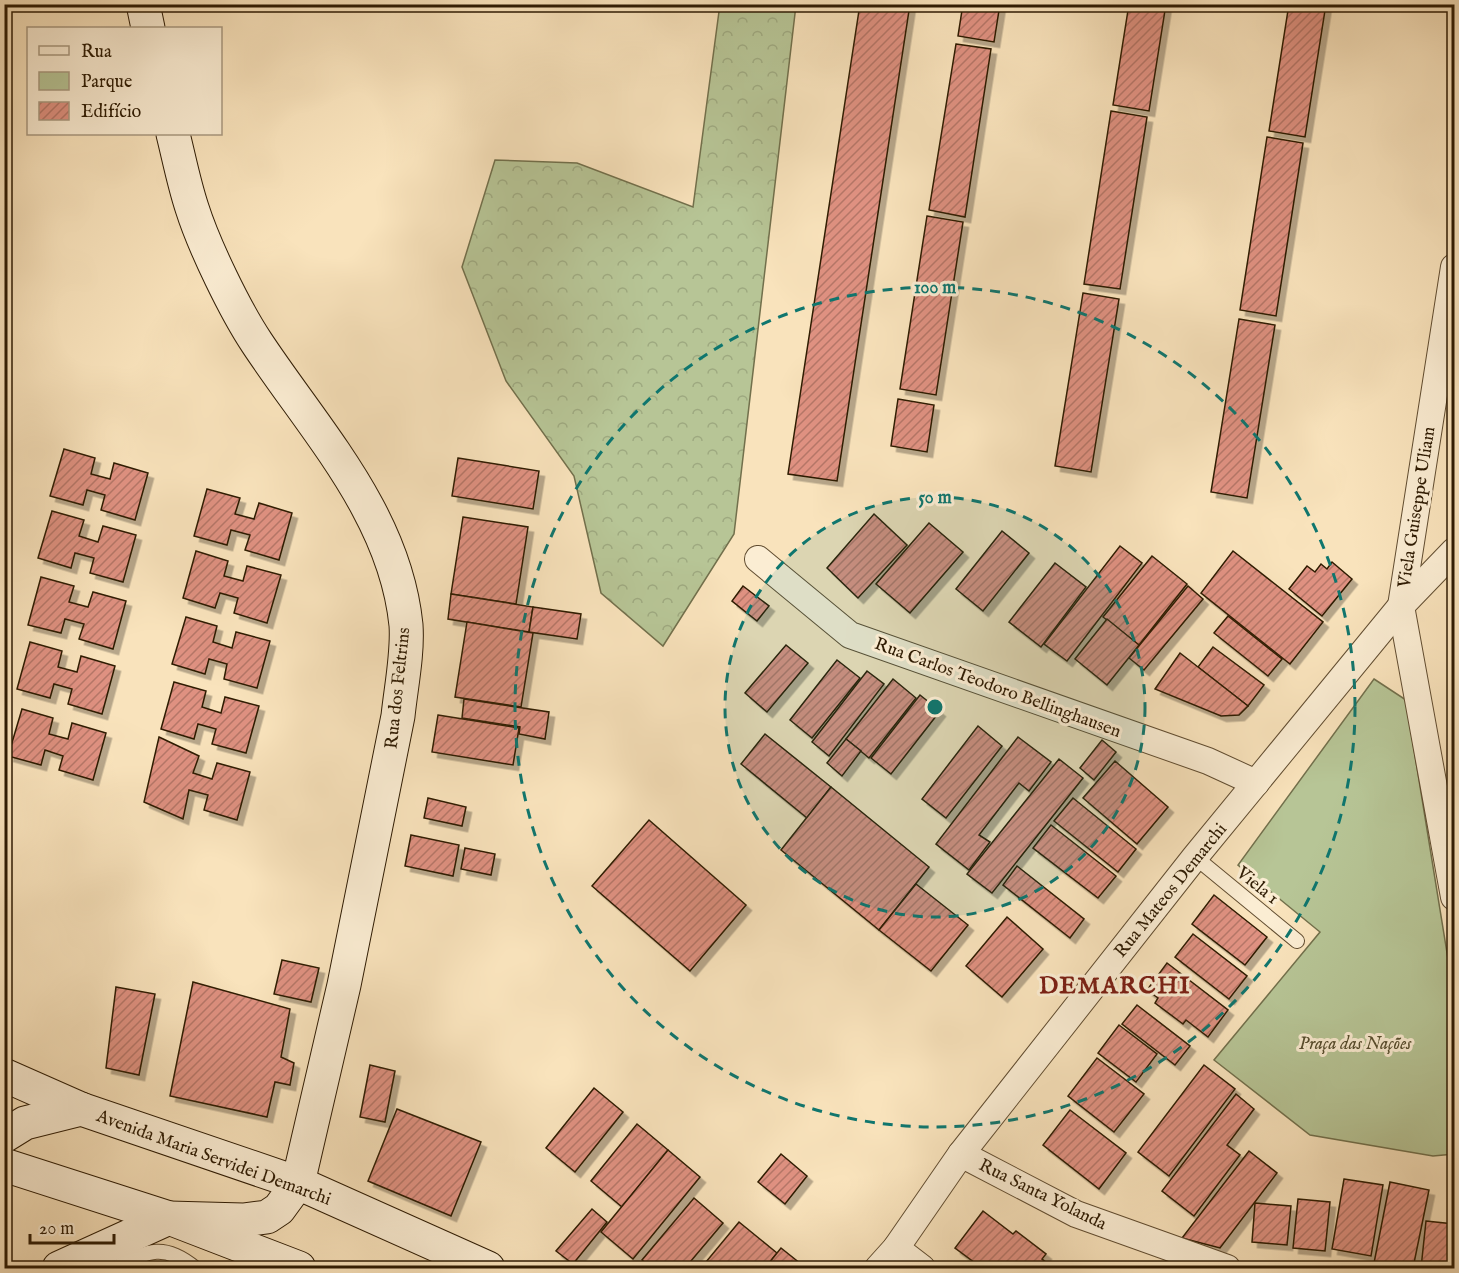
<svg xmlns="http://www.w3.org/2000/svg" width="1459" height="1273" font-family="'IM FELL English',serif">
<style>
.forest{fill:url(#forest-crowns);stroke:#72704c;stroke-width:1.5}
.park{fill:#b7c596;stroke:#72704c;stroke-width:1.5}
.building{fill:url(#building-hatch);stroke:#2e1b03;stroke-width:1.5;filter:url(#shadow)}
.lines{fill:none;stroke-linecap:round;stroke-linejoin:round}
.lane-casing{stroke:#614d31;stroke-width:16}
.street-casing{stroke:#614d31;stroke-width:28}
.secondary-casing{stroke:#2e1b03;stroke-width:35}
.lane{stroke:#fbedd3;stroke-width:14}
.street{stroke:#fbedd3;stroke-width:26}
.secondary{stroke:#fbedd3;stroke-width:33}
.ring{fill:none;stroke:#0f766e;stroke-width:3;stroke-dasharray:10 8}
.labels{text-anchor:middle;stroke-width:6;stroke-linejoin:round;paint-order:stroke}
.street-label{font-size:18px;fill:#2e1b03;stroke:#fbedd3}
.park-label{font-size:18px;font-style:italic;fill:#574e2f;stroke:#fbedd3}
.district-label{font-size:24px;font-weight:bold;letter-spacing:1.5px;fill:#7a1f14;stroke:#fbedd3}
.centre{fill:#0f766e;stroke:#fbedd3;stroke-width:3}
.ring-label{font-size:18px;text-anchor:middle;font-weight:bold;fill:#0f766e;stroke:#fbedd3;stroke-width:6;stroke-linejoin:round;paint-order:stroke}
</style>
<defs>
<pattern id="forest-crowns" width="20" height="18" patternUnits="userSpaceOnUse" patternTransform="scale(1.5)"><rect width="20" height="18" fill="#b7c596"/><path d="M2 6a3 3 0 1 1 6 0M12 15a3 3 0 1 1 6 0" fill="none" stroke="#9ea980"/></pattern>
<pattern id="building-hatch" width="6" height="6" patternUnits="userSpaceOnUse" patternTransform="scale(1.5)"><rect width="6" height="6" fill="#df9181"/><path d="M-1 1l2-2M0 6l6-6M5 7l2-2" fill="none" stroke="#b57667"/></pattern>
<filter id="shadow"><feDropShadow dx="5.5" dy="5.5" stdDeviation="0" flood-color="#0004"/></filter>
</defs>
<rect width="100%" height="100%" fill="#f9e3bc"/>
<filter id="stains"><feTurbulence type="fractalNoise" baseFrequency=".00333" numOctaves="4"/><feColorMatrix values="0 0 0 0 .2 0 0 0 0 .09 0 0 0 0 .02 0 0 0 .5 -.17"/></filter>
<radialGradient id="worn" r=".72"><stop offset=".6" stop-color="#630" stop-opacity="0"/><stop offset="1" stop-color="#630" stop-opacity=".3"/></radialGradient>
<!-- forest -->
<path class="forest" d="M720 4 796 5 734 534 663 646 601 593 574 476 506 381 462 267 495 160 577 163 693 207Z"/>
<!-- park -->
<path class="park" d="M1374 679 1406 700 1454 996V1154L1433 1156 1310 1135 1214 1060 1320 932 1238 865Z"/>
<!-- building -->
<g class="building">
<path d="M860 4H910L837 481 788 474Z"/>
<path d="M963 4H1000L994 42 958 36Z"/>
<path d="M1129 4H1166L1149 111 1113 105Z"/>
<path d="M1289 4H1326L1305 137 1269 131Z"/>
<path d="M956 44 991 49 965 217 929 210Z"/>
<path d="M1111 111 1147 117 1120 289 1084 284Z"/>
<path d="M1267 137 1303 143 1276 316 1240 310Z"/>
<path d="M927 216 963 222 936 395 900 389Z"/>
<path d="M1083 293 1119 299 1091 472 1055 466Z"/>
<path d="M1239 319 1275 325 1247 498 1211 492Z"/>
<path d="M898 399 934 405 927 452 891 446Z"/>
<path d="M64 449 95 458 91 474 110 479 114 463 148 473 135 520 101 510 105 495 87 490 83 505 50 496Z"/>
<path d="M458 458 539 471 533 509 452 496Z"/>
<path d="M207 489 240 498 235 514 254 519 259 503 292 513 279 560 245 550 250 535 231 530 227 545 194 536Z"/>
<path d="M52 511 84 520 79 536 98 542 103 526 136 535 123 582 90 573 94 558 75 553 71 568 38 558Z"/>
<path d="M874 514 907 545 858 598 827 568Z"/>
<path d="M463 517 528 527 516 604 451 594Z"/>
<path d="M929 523 963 552 910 613 876 584Z"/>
<path d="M1002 531 1029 553 983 611 956 589Z"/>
<path d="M1120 546 1142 563 1067 661 1044 644Z"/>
<path d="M196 551 228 561 224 576 243 581 247 566 281 575 267 623 234 613 238 598 220 593 215 608 183 598Z"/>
<path d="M1233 551 1323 622 1290 664 1201 593Z"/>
<path d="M1152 556 1187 584 1139 645 1103 617Z"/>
<path d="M1332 562 1352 579 1322 616 1289 589 1307 566 1315 572 1321 564 1327 569Z"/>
<path d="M1055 563 1086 587 1041 647 1009 622Z"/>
<path d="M41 577 74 586 69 602 88 607 93 592 126 601 113 649 79 639 84 624 65 619 61 633 28 625Z"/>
<path d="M743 586 769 606 757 621 732 601Z"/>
<path d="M1188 586 1203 599 1144 670 1129 658Z"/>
<path d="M451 594 533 607 529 632 448 619Z"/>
<path d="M533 607 581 614 577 639 529 632Z"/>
<path d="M1228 616 1282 659 1268 676 1214 633Z"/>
<path d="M186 617 217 626 213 642 232 648 236 632 270 641 257 688 224 679 227 664 209 659 205 674 172 664Z"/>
<path d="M1107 619 1139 645 1107 685 1075 659Z"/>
<path d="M467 622 533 633 521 707 455 697Z"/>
<path d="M30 642 62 651 58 667 77 672 81 656 115 666 102 714 68 704 72 689 54 684 50 698 17 689Z"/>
<path d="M786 645 808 663 767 712 745 693Z"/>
<path d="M1213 647 1264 685 1248 706 1198 667Z"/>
<path d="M1180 653 1198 667 1248 706 1239 715 1221 716 1155 689Z"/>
<path d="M837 660 860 678 812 738 790 720Z"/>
<path d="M867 671 884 684 829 756 812 742Z"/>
<path d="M893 679 916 698 869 758 846 739Z"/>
<path d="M174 682 206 691 202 707 221 713 225 697 259 706 246 753 212 744 216 729 198 724 194 739 161 729Z"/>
<path d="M920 695 940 711 891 774 871 758Z"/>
<path d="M464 699 549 712 545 739 519 734 520 727 462 718Z"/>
<path d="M22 709 53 718 49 734 68 739 72 723 106 733 93 780 59 770 63 756 45 750 41 765 8 756Z"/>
<path d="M438 715 519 728 513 765 432 752Z"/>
<path d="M978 726 1002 746 946 818 922 799Z"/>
<path d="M765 734 831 787 807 818 741 764Z"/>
<path d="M159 737 199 756 193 773 212 779 217 763 250 772 237 820 204 810 208 795 189 790 183 819 144 802Z"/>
<path d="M1018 737 1051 762 1029 791 1019 783 979 835 990 842 969 870 936 844Z"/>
<path d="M846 739 861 751 842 776 827 763Z"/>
<path d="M1102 740 1116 752 1094 780 1080 768Z"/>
<path d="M1059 759 1083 778 992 893 967 874Z"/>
<path d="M1115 761 1168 807 1137 844 1083 798Z"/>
<path d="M831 787 929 867 879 930 781 850Z"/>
<path d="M428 798 466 807 462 826 424 818Z"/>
<path d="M1073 798 1136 849 1118 872 1054 821Z"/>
<path d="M649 820 746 905 690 971 592 886Z"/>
<path d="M1051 825 1116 876 1098 898 1033 848Z"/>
<path d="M411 835 459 845 453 876 405 866Z"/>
<path d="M465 848 495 854 491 875 461 869Z"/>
<path d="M1017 866 1084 919 1070 938 1003 885Z"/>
<path d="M916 884 968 925 931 971 879 930Z"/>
<path d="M1214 895 1267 937 1245 965 1192 924Z"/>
<path d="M1007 917 1043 949 1002 997 966 966Z"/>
<path d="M1193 934 1247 976 1229 999 1175 957Z"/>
<path d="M282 960 319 968 311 1002 274 994Z"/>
<path d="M1167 963 1228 1010 1208 1037 1186 1020 1183 1024 1155 1003 1158 998 1147 990Z"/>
<path d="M193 982 290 1009 281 1057 294 1063 290 1085 275 1082 267 1117 170 1096Z"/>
<path d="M116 987 155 994 139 1075 106 1068Z"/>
<path d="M1137 1005 1190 1046 1175 1065 1122 1024Z"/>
<path d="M1119 1025 1157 1054 1136 1082 1098 1053Z"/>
<path d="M1097 1058 1144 1094 1114 1132 1068 1096Z"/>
<path d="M370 1065 395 1071 385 1122 360 1117Z"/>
<path d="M1204 1065 1235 1089 1169 1176 1138 1152Z"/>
<path d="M594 1088 623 1112 575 1172 546 1148Z"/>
<path d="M1236 1094 1254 1109 1227 1145 1240 1155 1194 1216 1162 1191Z"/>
<path d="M397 1109 481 1142 451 1216 368 1181Z"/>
<path d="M1070 1110 1126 1153 1099 1189 1043 1145Z"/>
<path d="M637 1124 668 1150 622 1207 591 1181Z"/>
<path d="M668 1150 700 1177 633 1259 601 1232Z"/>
<path d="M1249 1151 1277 1173 1220 1248 1182 1238Z"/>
<path d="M781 1154 807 1176 785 1204 758 1182Z"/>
<path d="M1344 1179 1383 1185 1371 1256 1332 1249Z"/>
<path d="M1390 1182 1429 1190 1413 1268H1373Z"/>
<path d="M694 1198 723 1223 685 1268H652L642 1260Z"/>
<path d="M1298 1199 1330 1202 1325 1251 1293 1248Z"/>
<path d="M1255 1203 1291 1206 1287 1245 1252 1242Z"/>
<path d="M592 1209 607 1222 573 1264 556 1251Z"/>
<path d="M983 1211 1013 1234 1016 1231 1046 1254 1042 1259 1054 1268H982L955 1248Z"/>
<path d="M1426 1221 1454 1224V1268H1421Z"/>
<path d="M739 1222 777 1253 765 1268H701Z"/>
<path d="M781 1248 806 1268H765Z"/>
</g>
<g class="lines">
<defs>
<g id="lane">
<path d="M1195 857 1297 941"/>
<path d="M115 1268C148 1251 163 1242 195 1268"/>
</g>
<g id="street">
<path d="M1454 267 1401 606 1454 897"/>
<path d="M758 559 850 635 1208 761 1256 783"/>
<path d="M961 1154 1076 1214 1227 1268"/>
<path d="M896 1248 922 1268"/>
<path d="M878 1268 896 1248 961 1154 1195 857 1401 606 1454 551"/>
</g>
<g id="secondary">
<path d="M143 4 148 28"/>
<path d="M4 1075 81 1109 298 1183 488 1268"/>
<path d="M4 1136 25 1123 81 1109"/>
<path d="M4 1165 169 1218 299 1268"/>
<path d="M59 1268 169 1218 243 1220 267 1217 279 1209 298 1183 344 985 398 716C401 687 408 654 406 625 395 515 316 432 257 343 235 310 204 246 192 208 184 184 179 158 173 134"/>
</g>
</defs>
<!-- lane casing -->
<use href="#lane" class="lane-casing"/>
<!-- street casing -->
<use href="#street" class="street-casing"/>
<!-- secondary casing -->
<use href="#secondary" class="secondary-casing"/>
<!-- lane -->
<use href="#lane" class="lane"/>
<!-- street -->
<use href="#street" class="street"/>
<!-- secondary -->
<use href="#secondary" class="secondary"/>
</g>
<!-- distance rings -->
<circle cx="935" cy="707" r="210" fill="#0f766e" fill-opacity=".12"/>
<g class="ring">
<circle cx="935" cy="707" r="210"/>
<circle cx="935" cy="707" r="420"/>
</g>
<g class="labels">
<!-- street labels -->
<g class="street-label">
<text transform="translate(1416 507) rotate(-81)" y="6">Viela Guiseppe Uliam</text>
<text transform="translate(998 687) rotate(20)" y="6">Rua Carlos Teodoro Bellinghausen</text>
<text transform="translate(397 688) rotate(-84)" y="6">Rua dos Feltrins</text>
<text transform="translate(1258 885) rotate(39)" y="6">Viela 1</text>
<text transform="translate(1170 890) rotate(-51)" y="6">Rua Mateos Demarchi</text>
<text transform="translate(214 1157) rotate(20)" y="6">Avenida Maria Servidei Demarchi</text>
<text transform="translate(1043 1194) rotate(26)" y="6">Rua Santa Yolanda</text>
</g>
<!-- park labels -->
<g class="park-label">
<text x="1355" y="1049">Praça das Nações</text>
</g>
<!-- district labels -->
<g class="district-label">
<text x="1115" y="993">DEMARCHI</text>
</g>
</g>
<circle cx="935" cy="707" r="9" class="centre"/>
<g class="ring-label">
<text x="935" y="293">100 m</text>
<text x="935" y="503">50 m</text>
</g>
<!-- margin -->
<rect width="1459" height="1273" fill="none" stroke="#f9e3bc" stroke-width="24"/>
<rect x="6" y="6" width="1447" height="1261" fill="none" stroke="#2e1b03" stroke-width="3"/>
<rect x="12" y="12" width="1435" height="1249" fill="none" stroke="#2e1b03" stroke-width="1.5"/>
<!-- legend -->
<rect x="27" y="27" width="195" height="108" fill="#fbedd3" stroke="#a99980" stroke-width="1.5"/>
<rect x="39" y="46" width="30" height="9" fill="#fbedd3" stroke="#a99980" stroke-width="1.5"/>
<text x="81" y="57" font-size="18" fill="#2e1b03">Rua</text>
<rect x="39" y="72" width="30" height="18" fill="#b7c596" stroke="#a99980" stroke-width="1.5"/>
<text x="81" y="87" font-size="18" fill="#2e1b03">Parque</text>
<rect x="39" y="102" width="30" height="18" fill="url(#building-hatch)" stroke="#a99980" stroke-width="1.5"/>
<text x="81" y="117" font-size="18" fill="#2e1b03">Edifício</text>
<!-- scale -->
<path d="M30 1234v9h84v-9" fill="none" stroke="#2e1b03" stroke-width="3"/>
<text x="39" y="1234" font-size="18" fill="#2e1b03" stroke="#fbedd3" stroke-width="4.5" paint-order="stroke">20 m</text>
<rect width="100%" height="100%" filter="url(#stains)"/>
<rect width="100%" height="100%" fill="url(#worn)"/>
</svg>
